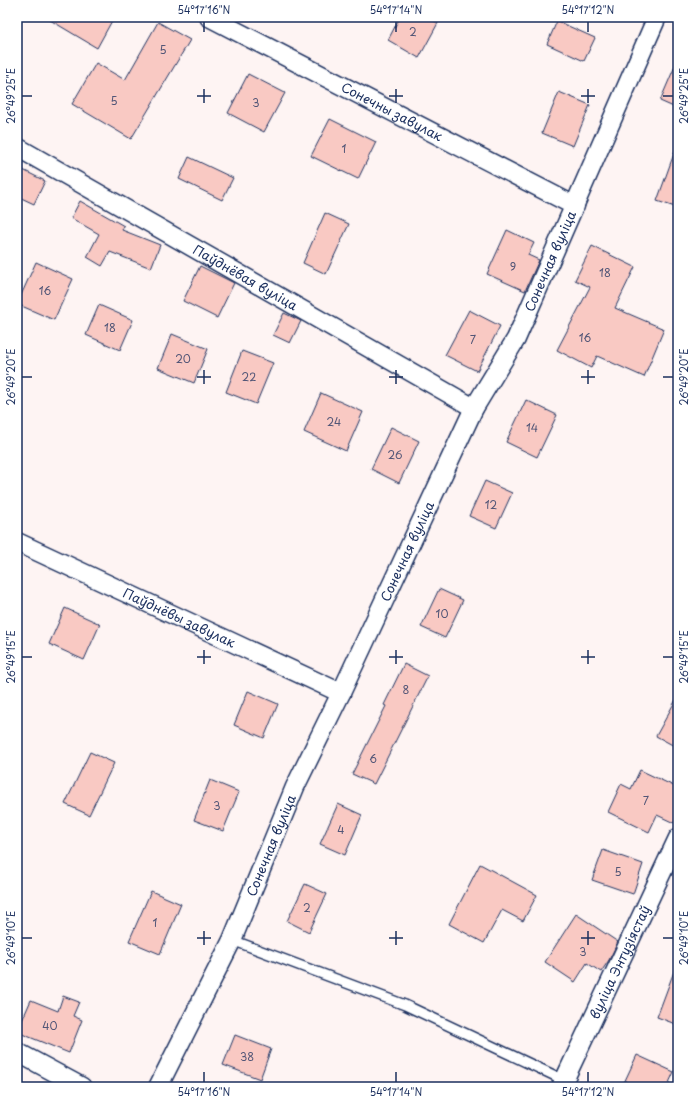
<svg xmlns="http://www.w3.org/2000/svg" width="695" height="1104" font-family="'Playpen Sans',sans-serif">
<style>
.building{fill:#f9c9c3;stroke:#1b2f5e}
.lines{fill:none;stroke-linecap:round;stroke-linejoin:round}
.service-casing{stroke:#1b2f5e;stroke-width:12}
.minor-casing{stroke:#1b2f5e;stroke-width:21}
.service{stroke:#fff;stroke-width:9}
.minor{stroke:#fff;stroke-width:18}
.ticks{fill:none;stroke:#1b2f5e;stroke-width:1.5}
.labels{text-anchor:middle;stroke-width:3.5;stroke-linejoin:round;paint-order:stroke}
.number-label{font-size:11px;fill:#525677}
.street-label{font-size:13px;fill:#1b2f5e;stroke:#fff}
.neatline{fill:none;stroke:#1b2f5e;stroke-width:1.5}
.ticks-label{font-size:10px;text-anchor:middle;fill:#1b2f5e}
</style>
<rect width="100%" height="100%" fill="#fef4f3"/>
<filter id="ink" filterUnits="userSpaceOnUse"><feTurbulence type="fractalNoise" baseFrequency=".025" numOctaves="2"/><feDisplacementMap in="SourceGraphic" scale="8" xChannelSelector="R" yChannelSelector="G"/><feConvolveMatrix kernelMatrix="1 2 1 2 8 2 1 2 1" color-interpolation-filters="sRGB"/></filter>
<g filter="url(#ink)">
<!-- building -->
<g class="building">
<path d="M45 17H114L97 48Z"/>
<path d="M400 17H426L438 23 419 58 388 40Z"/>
<path d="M557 21 595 38 584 61 547 44Z"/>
<path d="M158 22 190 40 131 139 72 104 96 63 125 80Z"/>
<path d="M678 59V109L660 101Z"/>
<path d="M248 74 285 93 264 132 228 113Z"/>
<path d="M559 92 590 105 573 146 542 133Z"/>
<path d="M330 119 376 142 358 179 311 156Z"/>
<path d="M676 148H678V208L657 201Z"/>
<path d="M189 157 233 178 222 200 179 179Z"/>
<path d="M17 167 45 181 34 204 17 196Z"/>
<path d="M80 201 124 226 122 230 160 245 151 268 110 252 102 266 87 257 99 234 71 218Z"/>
<path d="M325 213 349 224 326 274 303 263Z"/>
<path d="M507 230 534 243 528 255 539 260 525 291 487 274Z"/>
<path d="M592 246 635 267 615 308 664 329 644 377 597 356 591 368 557 350 590 287 575 280Z"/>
<path d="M36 262 73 279 54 320 17 304Z"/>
<path d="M200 266 234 283 217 318 183 301Z"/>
<path d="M99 305 133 320 120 350 86 335Z"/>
<path d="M469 310 500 326 477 371 445 355Z"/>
<path d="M284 313 301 321 290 343 273 335Z"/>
<path d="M172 334 208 349 194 383 158 368Z"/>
<path d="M242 351 273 363 256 404 226 392Z"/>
<path d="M321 393 363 412 346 451 304 432Z"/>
<path d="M526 400 557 415 537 457 506 442Z"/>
<path d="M391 427 419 441 399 483 371 469Z"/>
<path d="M485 481 512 493 496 528 469 516Z"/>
<path d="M439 589 463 600 445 638 421 627Z"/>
<path d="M65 608 100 624 84 660 49 644Z"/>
<path d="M404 664 428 676 374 784 352 774 386 706 384 705Z"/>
<path d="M248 691 278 704 264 738 234 725Z"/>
<path d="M678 696V748L656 736Z"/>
<path d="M90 752 114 763 89 815 65 804Z"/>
<path d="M640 770 678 788V813L674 823 657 815 649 832 608 812 621 784 631 789Z"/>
<path d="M210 780 239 792 223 831 194 820Z"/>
<path d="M338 804 362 815 345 855 320 844Z"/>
<path d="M603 850 643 864 633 894 592 880Z"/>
<path d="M480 864 537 895 523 921 502 910 484 943 449 924Z"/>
<path d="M305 884 327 894 309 932 287 921Z"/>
<path d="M151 891 181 904 160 954 129 941Z"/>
<path d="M576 914 618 942 609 960 601 972 587 963 575 982 545 962Z"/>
<path d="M676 966H678V1025L657 1017Z"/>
<path d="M63 996 79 1002 73 1016 82 1020 69 1053 17 1032 31 1000 58 1011Z"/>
<path d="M235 1035 271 1049 260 1079 223 1065Z"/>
<path d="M637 1055 674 1072 667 1087H622Z"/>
</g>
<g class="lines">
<defs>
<path id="service" d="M232 940 405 1005 564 1080"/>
<g id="minor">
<path id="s1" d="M209 17 575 206"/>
<path id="s2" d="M17 147 474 408"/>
<path id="s3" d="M17 542 341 693"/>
<path d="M17 1052 82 1087"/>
<path id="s4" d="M158 1087 232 940 295 787 341 693 474 408 516 339 657 17"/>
<path id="s5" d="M561 1087 678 838"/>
</g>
</defs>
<!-- service casing -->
<use href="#service" class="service-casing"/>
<!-- minor casing -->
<use href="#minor" class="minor-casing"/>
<!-- service -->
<use href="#service" class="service"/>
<!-- minor -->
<use href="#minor" class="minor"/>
</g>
</g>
<!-- ticks -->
<path class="ticks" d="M204 22V32M396 22V32M588 22V32M204 89V103M396 89V103M588 89V103M22 96H32M197 96H211M389 96H403M581 96H595M663 96H673M204 370V384M396 370V384M588 370V384M22 377H32M197 377H211M389 377H403M581 377H595M663 377H673M204 650V664M396 650V664M588 650V664M22 657H32M197 657H211M389 657H403M581 657H595M663 657H673M204 931V945M396 931V945M588 931V945M22 938H32M197 938H211M389 938H403M581 938H595M663 938H673M204 1072V1082M396 1072V1082M588 1072V1082"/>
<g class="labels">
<!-- number labels -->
<g class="number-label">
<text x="413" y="36">2</text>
<text x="163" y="54">5</text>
<text x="114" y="105">5</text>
<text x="256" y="107">3</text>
<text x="344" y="153">1</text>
<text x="513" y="271">9</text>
<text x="605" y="277">18</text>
<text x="45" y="295">16</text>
<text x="110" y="332">18</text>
<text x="585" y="342">16</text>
<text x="473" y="344">7</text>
<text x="183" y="363">20</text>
<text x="249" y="381">22</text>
<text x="334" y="426">24</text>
<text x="532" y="432">14</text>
<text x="395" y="459">26</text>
<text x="491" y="509">12</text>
<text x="442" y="618">10</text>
<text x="406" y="694">8</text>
<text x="373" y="763">6</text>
<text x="646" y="805">7</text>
<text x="217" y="810">3</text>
<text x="341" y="834">4</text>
<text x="618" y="876">5</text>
<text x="307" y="912">2</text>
<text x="155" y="927">1</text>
<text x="583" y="956">3</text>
<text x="50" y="1030">40</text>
<text x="247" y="1061">38</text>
</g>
<!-- street labels -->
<g class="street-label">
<text dy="5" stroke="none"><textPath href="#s1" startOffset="206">Сонечны завулак</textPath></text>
<text dy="5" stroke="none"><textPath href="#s4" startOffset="915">Сонечная вуліца</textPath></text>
<text dy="5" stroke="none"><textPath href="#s2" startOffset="263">Паўднёвая вуліца</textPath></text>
<text dy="5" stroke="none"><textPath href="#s4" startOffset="591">Сонечная вуліца</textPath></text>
<text dy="5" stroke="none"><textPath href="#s3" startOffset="179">Паўднёвы завулак</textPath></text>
<text dy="5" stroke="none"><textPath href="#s4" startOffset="267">Сонечная вуліца</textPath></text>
<text dy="5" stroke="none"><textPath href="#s5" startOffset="138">вуліца Энтузіястаў</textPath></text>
</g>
</g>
<!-- margin -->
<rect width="695" height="1104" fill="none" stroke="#fff" stroke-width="44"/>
<rect x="22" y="22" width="651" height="1060" class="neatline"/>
<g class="ticks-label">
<text x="204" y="14">54°17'16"N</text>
<text x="396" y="14">54°17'14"N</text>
<text x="588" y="14">54°17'12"N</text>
<text transform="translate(684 96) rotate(-90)" y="4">26°49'25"E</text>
<text transform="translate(11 96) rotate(-90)" y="4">26°49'25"E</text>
<text transform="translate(684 377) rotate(-90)" y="4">26°49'20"E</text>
<text transform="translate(11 377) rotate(-90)" y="4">26°49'20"E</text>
<text transform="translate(684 657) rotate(-90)" y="4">26°49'15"E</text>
<text transform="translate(11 657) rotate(-90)" y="4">26°49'15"E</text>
<text transform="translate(684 938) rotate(-90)" y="4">26°49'10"E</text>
<text transform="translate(11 938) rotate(-90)" y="4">26°49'10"E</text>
<text x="204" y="1096">54°17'16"N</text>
<text x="396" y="1096">54°17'14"N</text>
<text x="588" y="1096">54°17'12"N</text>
</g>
</svg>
